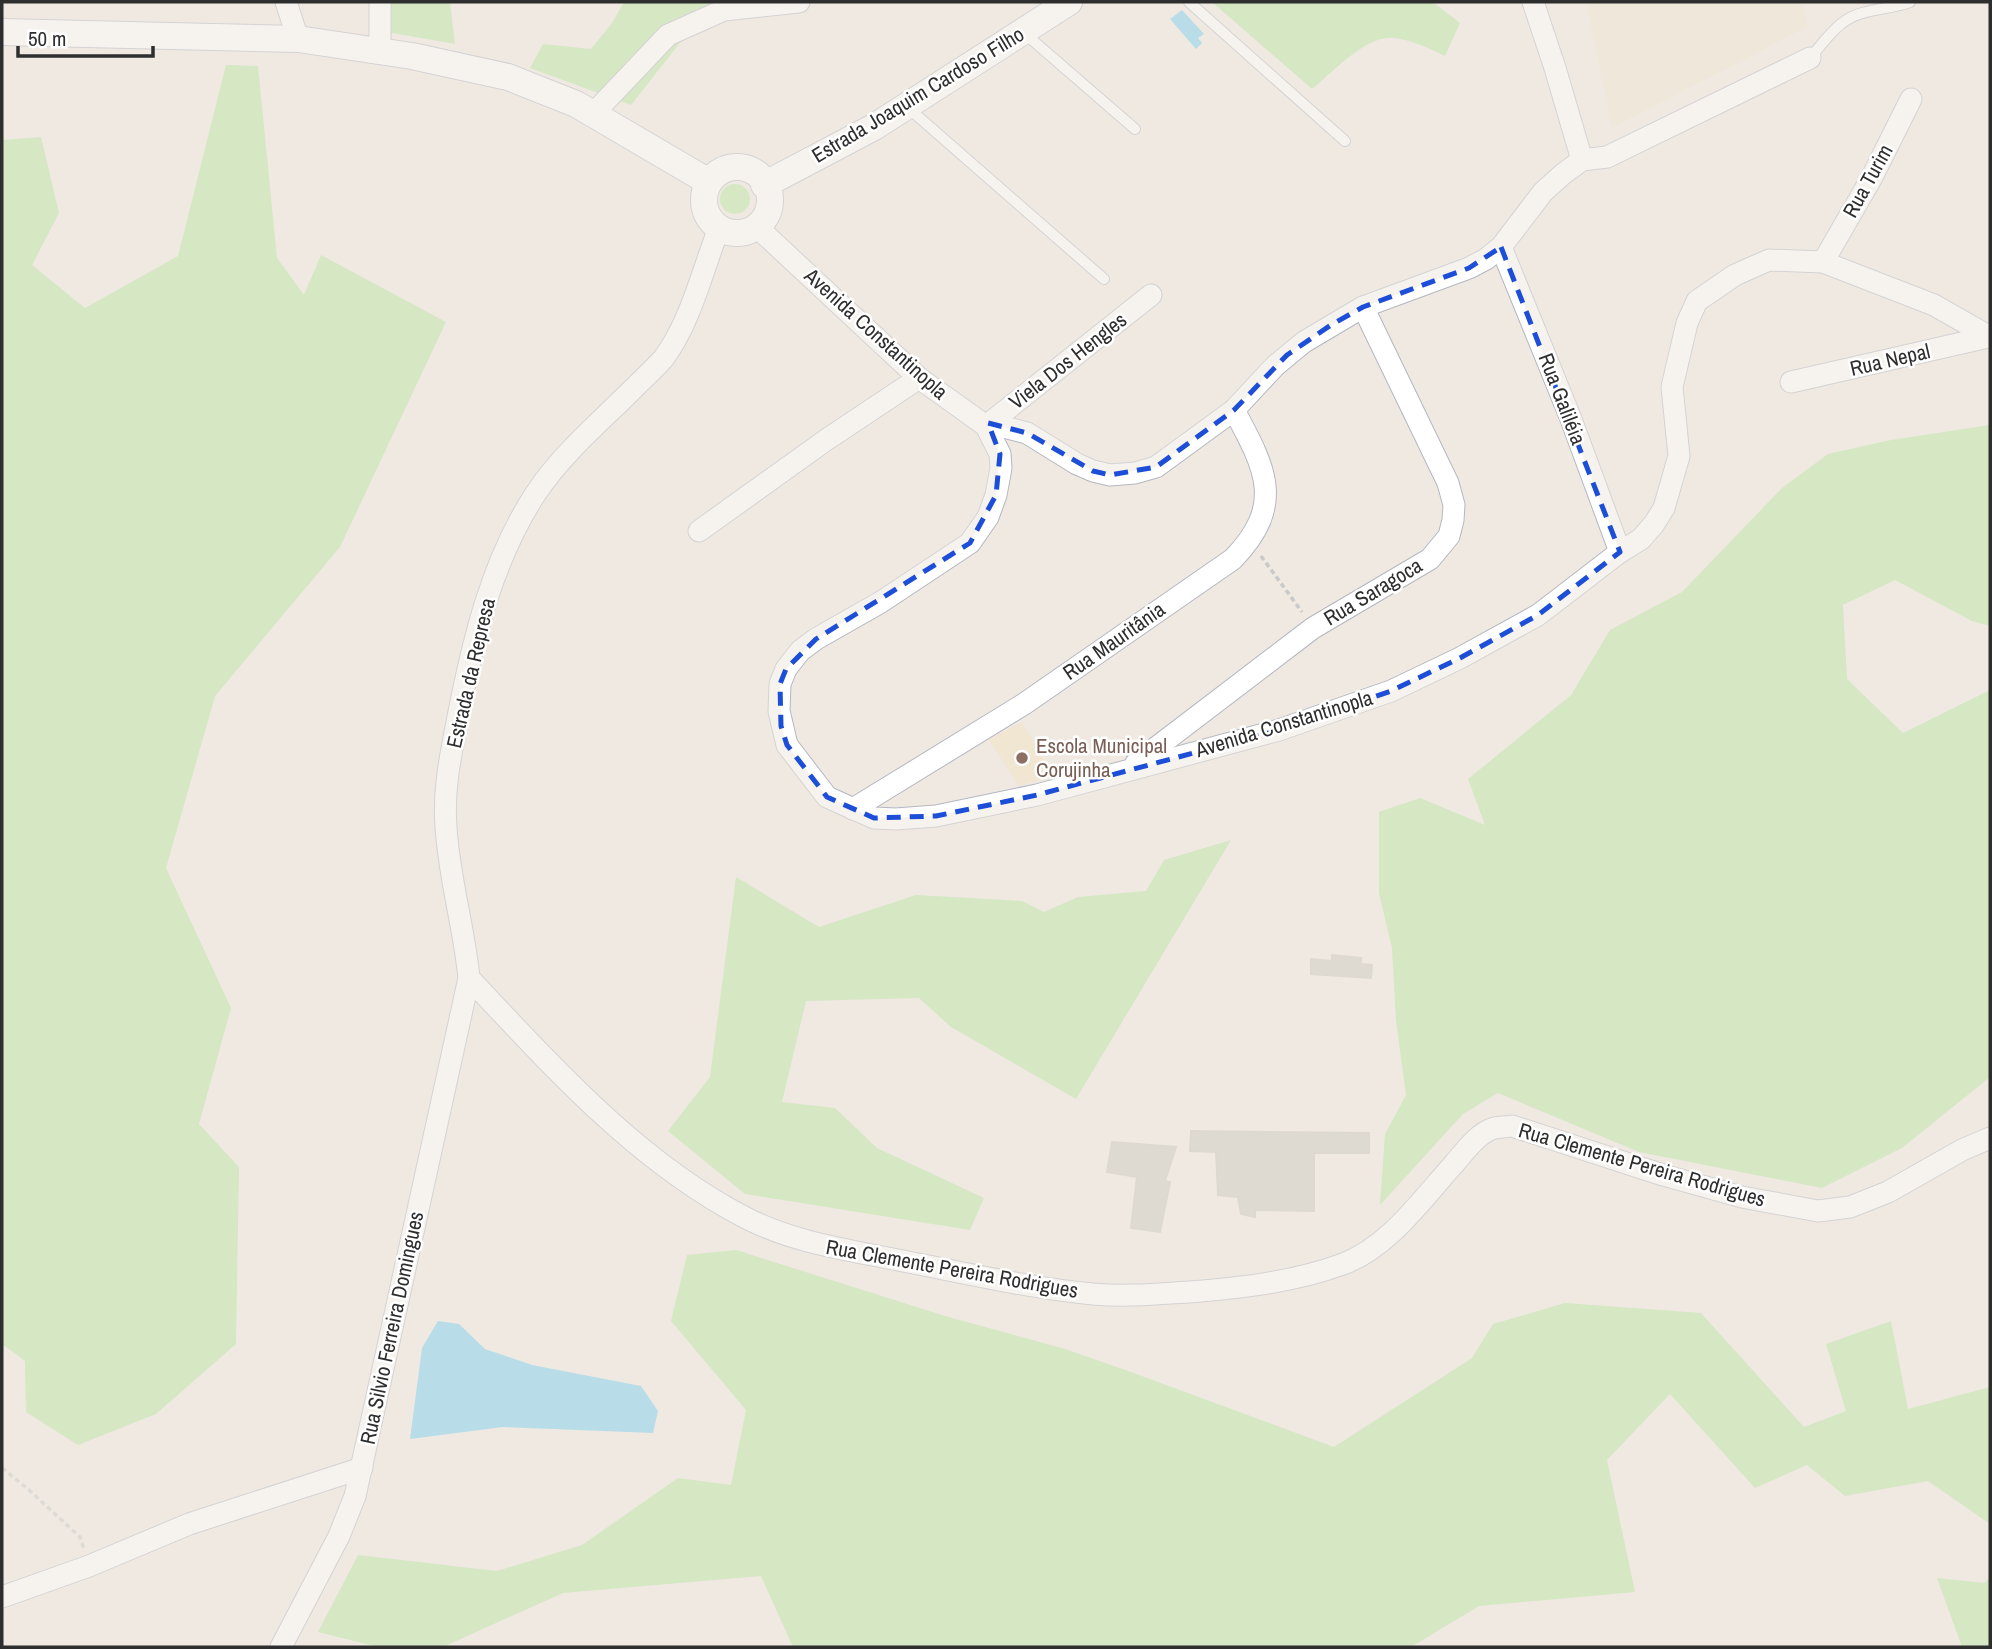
<svg xmlns="http://www.w3.org/2000/svg" width="1992" height="1649" font-family="'Archivo Narrow',sans-serif">
<style>
.education{fill:#f0e6d1}
.green{fill:#b6e59e}
.water{fill:#75cff0}
.building{fill:#cbc7bf;stroke:#cbc5ba;stroke-width:2}
.lines{fill:none;stroke-linecap:round;stroke-linejoin:round}
.service-casing{stroke:#b4b7c1;stroke-width:12}
.minor-casing{stroke:#b4b7c1;stroke-width:23}
.tertiary-casing{stroke:#b4b7c1;stroke-width:28}
.path{stroke:#c9c9c9;stroke-width:3.5;stroke-dasharray:5 3.5;stroke-linecap:butt}
.service{stroke:#fff;stroke-width:10}
.minor{stroke:#fff;stroke-width:21}
.tertiary{stroke:#fff;stroke-width:26}
.marked{fill:none;stroke:#1d4ed8;stroke-width:5;stroke-dasharray:14 9;stroke-linejoin:round}
.education-dot{fill:#8d6e63;stroke:#fff;stroke-width:2.5}
.labels{text-anchor:middle;stroke-width:5;stroke-linejoin:round;paint-order:stroke}
.street-label{font-size:21px;fill:#2e2e2e;stroke:#fff}
.education-label{font-size:21px;fill:#785e54;stroke:#fff;text-anchor:start}
</style>
<rect width="100%" height="100%" fill="#efe9e1"/>
<!-- education -->
<g class="education">
<path d="M1586 2H1803L1807 27 1612 128Z"/>
<path d="M1022 722 1053 776 1019 786 989 740Z"/>
</g>
<!-- green -->
<g class="green">
<path d="M372 2H450L455 44 370 29Z"/>
<path d="M624 2H712L631 105 530 68 543 44 591 49 612 23Z"/>
<path d="M1212 2H1433L1460 23 1445 56C1428 48 1412 40 1394 38 1367 34 1332 73 1312 89Z"/>
<path d="M226 65 258 66 277 258 304 295 321 255 446 322 340 547 215 696 166 868 231 1008 199 1124 239 1167 236 1344 156 1414 78 1445 26 1412 25 1361 2 1344V140L41 137 59 213 32 265 85 308 178 256Z"/>
<circle cx="735" cy="199" r="15"/>
<path d="M1990 425V626L1972 621 1895 580 1843 605 1847 679 1903 733 1990 690V1077L1902 1148 1822 1188 1639 1152 1498 1093 1463 1114 1380 1205 1385 1134 1406 1095 1396 1021 1392 948 1379 893V812L1420 798 1485 825 1468 779 1571 695 1610 630 1682 592 1782 488 1828 454 1891 440Z"/>
<path d="M1231 840 1076 1099 951 1027 919 998 806 1001 782 1102 835 1108 877 1148 984 1198 970 1230 745 1194 668 1131 710 1077 736 877 819 927 916 895 1022 901 1044 912 1078 897 1146 891 1164 860Z"/>
<path d="M736 1250 945 1316 1065 1349 1131 1372 1334 1447 1472 1358 1493 1324 1565 1303 1701 1313 1804 1427 1846 1411 1826 1344 1891 1321 1908 1409 1990 1387V1524L1928 1481 1845 1496 1807 1465 1755 1488 1670 1394 1607 1460 1635 1592 1479 1606 1411 1647H793L761 1576 563 1593 443 1647H378L318 1632 358 1555 497 1571 582 1545 678 1478 731 1485 746 1410 671 1321 687 1255Z"/>
<path d="M1990 1577V1647H1962L1937 1578 1985 1583Z"/>
</g>
<!-- water -->
<g class="water">
<path d="M1182 10 1204 34 1198 38 1202 43 1196 49 1170 19Z"/>
<path d="M438 1321 459 1324 485 1349 532 1365 641 1386 658 1411 653 1433 503 1427 410 1439 422 1348Z"/>
</g>
<!-- building -->
<g class="building">
<path d="M1332 955 1361 958V964L1372 965 1371 978 1311 974V959L1332 961Z"/>
<path d="M1191 1131 1369 1133V1153H1314V1211L1255 1210V1217L1241 1214 1238 1197 1218 1195 1216 1152 1190 1151Z"/>
<path d="M1112 1142 1176 1147 1165 1181 1170 1182 1160 1232 1131 1228 1137 1177 1107 1172Z"/>
</g>
<g class="lines">
<defs>
<g id="service">
<path d="M1189 2 1345 141"/>
<path d="M1023 32 1135 129"/>
<path d="M1810 58C1821 46 1832 29 1845 21 1864 8 1889 10 1910 2"/>
<path d="M906 106 1104 279"/>
</g>
<g id="minor">
<path d="M286 2 298 39"/>
<path d="M1533 2 1555 68 1582 160"/>
<path d="M380 51V2"/>
<path d="M593 114 668 35 724 10 799 2"/>
<path d="M757 227 919 378 986 426 1000 454 1001 468 996 495 988 517 970 543 881 602 816 639 800 651 786 669 780 684 779 711 787 745 827 797 874 818 896 819 936 816 1037 795 1279 730 1391 691 1460 658 1538 615 1620 552 1641 539 1654 524 1664 508 1679 456 1672 387 1687 323 1697 301 1735 275 1769 260 1823 262 1934 305 1990 337"/>
<path d="M1501 247 1571 419 1620 552"/>
<path d="M1823 262 1871 179 1911 99"/>
<path d="M1791 382 1988 337"/>
<path d="M988 423 1027 433 1077 464 1093 471 1110 475 1135 473 1156 467 1234 410 1275 366 1304 342 1363 307 1469 268 1486 259 1501 247 1543 192 1563 174 1582 160 1607 157 1810 58"/>
<path d="M986 426 1151 295"/>
<path d="M699 531 826 440 919 378"/>
<path d="M1136 763 1313 628 1430 559 1449 536 1453 520 1454 505 1448 483 1363 307"/>
<path d="M853 809 1024 704 1233 559C1286 504 1265 468 1234 410"/>
<path d="M469 978C552 1066 637 1162 746 1218 795 1243 849 1250 903 1261 966 1273 1029 1288 1093 1294 1125 1297 1157 1294 1189 1292 1241 1288 1294 1282 1343 1264 1389 1247 1422 1199 1454 1164 1465 1151 1478 1133 1494 1128 1499 1127 1506 1127 1512 1126L1663 1175 1742 1197 1818 1211 1850 1207 1888 1192 1962 1150 1990 1138"/>
<path d="M2 1597 89 1566 189 1524 362 1468"/>
<path d="M281 1647 339 1536 355 1496 469 978C464 927 449 878 446 827 443 789 451 753 458 717 473 640 492 560 536 493 562 454 600 422 633 389 643 379 654 369 663 359 690 324 703 269 719 228"/>
</g>
<g id="tertiary">
<path d="M2 32 298 39 412 56 508 77 576 104 709 182"/>
<circle cx="737" cy="200" r="33"/>
<path d="M764 185 874 127 1069 2"/>
</g>
</defs>
<!-- service casing -->
<use href="#service" class="service-casing"/>
<!-- minor casing -->
<use href="#minor" class="minor-casing"/>
<!-- tertiary casing -->
<use href="#tertiary" class="tertiary-casing"/>
<!-- path -->
<g class="path">
<path d="M1261 556 1302 612"/>
<path d="M2 1468 29 1490 80 1537 84 1549"/>
</g>
<!-- service -->
<use href="#service" class="service"/>
<!-- minor -->
<use href="#minor" class="minor"/>
<!-- tertiary -->
<use href="#tertiary" class="tertiary"/>
</g>
<!-- marked area -->
<path d="M0 0H1992V1649H0ZM1501 247 1620 552 1538 615 1460 658 1391 691 1279 730 1037 795 936 816 874 818 827 797 787 745 781 726 780 684 786 669 816 639 970 543 996 495 1000 454 988 423 1027 433 1093 471 1110 475 1156 467 1234 410 1287 355 1331 325 1363 307 1469 268Z" fill="#efe9e1" fill-opacity=".55" fill-rule="evenodd"/>
<path class="marked" d="M1501 247 1620 552 1538 615 1460 658 1391 691 1279 730 1037 795 936 816 874 818 827 797 787 745 781 726 780 684 786 669 816 639 970 543 996 495 1000 454 988 423 1027 433 1093 471 1110 475 1156 467 1234 410 1287 355 1331 325 1363 307 1469 268Z"/>
<!-- markers -->
<circle class="education-dot" cx="1022" cy="758" r="7"/>
<g class="labels">
<!-- street labels -->
<g class="street-label">
<text transform="translate(918 95) rotate(-31)" y="7">Estrada Joaquim Cardoso Filho</text>
<text transform="translate(1868 181) rotate(-61)" y="7">Rua Turim</text>
<text transform="translate(876 334) rotate(42)" y="7">Avenida Constantinopla</text>
<text transform="translate(1890 360) rotate(-13)" y="7">Rua Nepal</text>
<text transform="translate(1068 361) rotate(-38)" y="7">Viela Dos Hengles</text>
<text transform="translate(1562 399) rotate(69)" y="7">Rua Galiléia</text>
<text transform="translate(1373 592) rotate(-31)" y="7">Rua Saragoca</text>
<text transform="translate(1114 641) rotate(-35)" y="7">Rua Mauritânia</text>
<text transform="translate(471 673) rotate(-77)" y="7">Estrada da Represa</text>
<text transform="translate(1284 724) rotate(-17)" y="7">Avenida Constantinopla</text>
<text transform="translate(1642 1165) rotate(16)" y="7">Rua Clemente Pereira Rodrigues</text>
<text transform="translate(952 1269) rotate(10)" y="7">Rua Clemente Pereira Rodrigues</text>
<text transform="translate(392 1328) rotate(-78)" y="7">Rua Silvio Ferreira Domingues</text>
</g>
<!-- education labels -->
<g class="education-label">
<text x="1036" y="753">Escola Municipal<tspan x="1036" dy="24">Corujinha</tspan></text>
</g>
</g>
<!-- border -->
<rect width="1992" height="1649" fill="none" stroke="#2e2e2e" stroke-width="7"/>
<!-- scale -->
<path d="M18 46v10h135v-10" fill="none" stroke="#2e2e2e" stroke-width="3.5"/>
<text x="28" y="46" font-size="21" fill="#2e2e2e" stroke="#ffffff" stroke-width="5" paint-order="stroke">50 m</text>
</svg>
